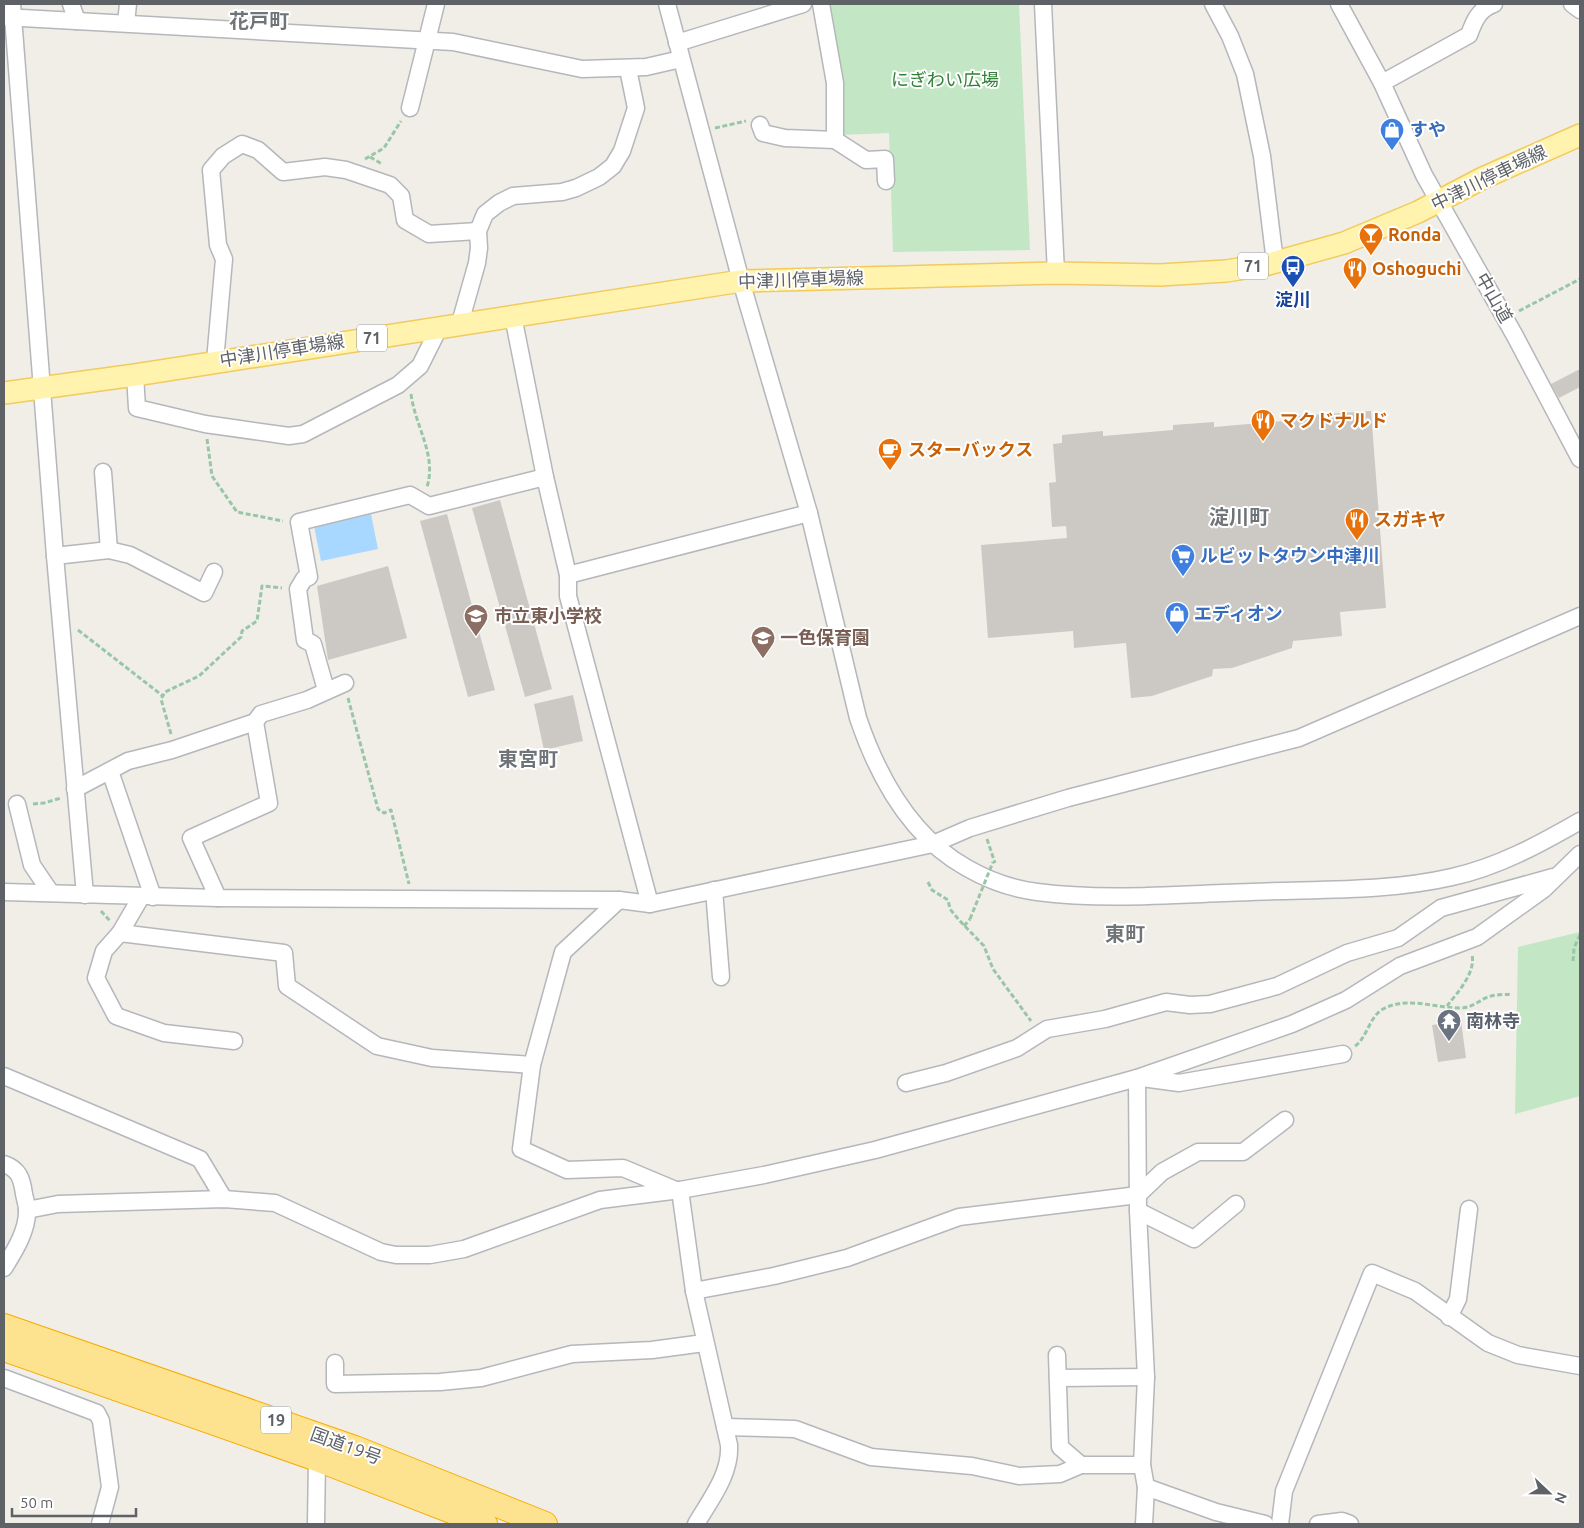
<svg xmlns="http://www.w3.org/2000/svg" width="1584" height="1528" font-family="Ubuntu,'Noto Sans JP',sans-serif">
<style>
.green{fill:#c3e7c4}
.water{fill:#a8d8ff}
.building{fill:#ccc9c4}
.lines{fill:none;stroke-linecap:round;stroke-linejoin:round}
.minor-casing{stroke:#b4b7bb;stroke-width:19}
.major-casing{stroke:#f2ca5d;stroke-width:24}
.highway-casing{stroke:#f7ac00;stroke-width:26}
.path{stroke:#9ac6a8;stroke-width:3;stroke-dasharray:5 2.5;stroke-linecap:butt}
.minor{stroke:#fff;stroke-width:16}
.major{stroke:#fff3ad;stroke-width:21}
.highway{stroke:#fde390;stroke-width:24}
.path-bridge{stroke:#9ac6a8;stroke-width:3;stroke-dasharray:5 2.5;stroke-linecap:butt}
.labels{text-anchor:middle;stroke-width:4;stroke-linejoin:round;paint-order:stroke}
.shield{fill:#fff;stroke:#8e9195;stroke-width:1}
.shield-label{font-size:16px;font-weight:bold;fill:#5e6267}
.park-label{font-size:18px;fill:#338138;stroke:#fff}
.shop-label{font-size:18px;font-weight:bold;fill:#366cbe;stroke:#fff;text-anchor:start}
.street-label{font-size:18px;fill:#5e6267;stroke:#fff}
.food-label{font-size:18px;font-weight:bold;fill:#c56008;stroke:#fff;text-anchor:start}
.transit-label{font-size:18px;font-weight:bold;fill:#164399;stroke:#fff}
.education-label{font-size:18px;font-weight:bold;fill:#785e54;stroke:#fff;text-anchor:start}
.worship-label{font-size:18px;font-weight:bold;fill:#5b616d;stroke:#fff;text-anchor:start}
.quarter-label{font-size:20px;font-weight:bold;fill:#6f7479;stroke:#fff}
</style>
<rect width="100%" height="100%" fill="#f0eee7"/>
<!-- green -->
<g class="green">
<path d="M829 4H1019L1030 250 893 252 889 133 840 135 826 5Z"/>
<path d="M1580 932V1096L1515 1114 1518 947Z"/>
</g>
<!-- water -->
<path class="water" d="M371 514 378 549 321 561 314 526Z"/>
<!-- building -->
<g class="building">
<path d="M1580 369V387L1559 398 1551 384Z"/>
<path d="M1371 411 1386 608 1340 612 1342 636 1293 641 1292 648 1232 668 1213 669 1212 676 1152 696 1131 698 1126 643 1074 648 1073 631 988 638 981 545 1067 538 1066 526 1052 527 1049 483 1056 482 1053 444 1062 443V435L1103 431V436L1173 430V425L1214 422V427L1283 421 1282 417Z"/>
<path d="M500 500 552 689 525 697 472 508Z"/>
<path d="M447 514 495 690 468 697 420 521Z"/>
<path d="M388 566 407 638 328 660 317 586Z"/>
<path d="M573 695 583 741 544 750 534 704Z"/>
<path d="M1461 1021 1466 1058 1438 1062 1432 1025Z"/>
</g>
<g class="lines">
<defs>
<g id="minor">
<path d="M12 4 55 556 85 895"/>
<path d="M71 4 77 21"/>
<path d="M667 4 741 281 809 513 858 718C878 777 911 837 967 868 988 880 1013 889 1037 892 1107 901 1181 894 1251 892 1318 889 1387 892 1452 877 1498 867 1540 844 1580 821"/>
<path d="M821 4 835 83V140L866 160 885 159 886 181"/>
<path d="M1043 4 1056 273"/>
<path d="M1213 4 1230 36 1245 74 1262 156 1275 262"/>
<path d="M1339 4 1382 83 1424 175 1515 336 1580 459"/>
<path d="M1572 4 1580 10"/>
<path d="M4 17 453 42 582 69 646 67 681 59"/>
<path d="M126 23 128 4"/>
<path d="M677 43 803 4"/>
<path d="M1382 83 1469 35C1474 21 1479 9 1494 4"/>
<path d="M410 108 436 4"/>
<path d="M760 125 763 133 785 138 835 140"/>
<path d="M513 316 545 477 568 575V596L650 904"/>
<path d="M460 323 477 263 479 248 478 231 485 214 499 203 513 196 562 192 576 188 599 177 613 166 622 151 636 108 628 69"/>
<path d="M215 361 224 259 218 245 211 170 223 156 242 144 258 150 283 172 325 167 346 170 390 185 401 196 405 220 429 234 478 231"/>
<path d="M135 375 137 408 205 424 289 436 303 434 398 385 420 366 439 328"/>
<path d="M103 472 109 550"/>
<path d="M55 556 109 550 130 555 204 593 214 572"/>
<path d="M568 575 809 513"/>
<path d="M326 690 313 644 305 640 298 589 304 579 309 577 299 522 410 495 429 506 545 477"/>
<path d="M110 771 153 897"/>
<path d="M75 789 128 761 172 750 255 722 261 714 307 700 345 683"/>
<path d="M17 804 32 865 51 893"/>
<path d="M714 890 721 977"/>
<path d="M4 892 218 898 619 900 650 904 933 844 970 828 1068 798 1299 738 1580 616"/>
<path d="M141 897 120 933 284 953 287 986 377 1046 432 1058 532 1065"/>
<path d="M218 898 191 838 269 803 255 722"/>
<path d="M619 900 563 952 532 1065 521 1149 567 1170 623 1168 673 1189"/>
<path d="M120 933 104 951 96 978 116 1016 164 1033 234 1041"/>
<path d="M4 1076 200 1159 224 1199"/>
<path d="M1137 1078 1138 1211 1146 1377 1142 1465 1146 1487 1144 1524"/>
<path d="M1142 1078 1179 1083 1343 1054"/>
<path d="M906 1083 946 1073 1017 1048 1047 1029 1105 1019 1166 1002 1190 1005 1210 1004 1277 986 1347 953 1398 938 1441 908 1553 877"/>
<path d="M4 1164C19 1169 22 1179 24 1194 25 1199 27 1205 27 1210 28 1230 14 1252 4 1268"/>
<path d="M680 1190 694 1291 729 1445C731 1474 710 1500 696 1524"/>
<path d="M27 1210 58 1204 224 1199 275 1203 381 1252 396 1255H430L464 1249 600 1200 680 1190 764 1175 875 1150 1137 1078 1292 1024 1346 1000 1400 966 1477 937 1544 889 1580 854"/>
<path d="M1138 1211 1194 1239 1236 1204"/>
<path d="M694 1291 774 1276 847 1258 959 1217 1138 1195 1162 1172 1198 1152H1243L1285 1120"/>
<path d="M1449 1317 1458 1299 1469 1209"/>
<path d="M1057 1355 1060 1447 1081 1465"/>
<path d="M335 1363V1384L440 1382 481 1378 572 1354 652 1350 704 1343"/>
<path d="M4 1378 97 1413 101 1421 110 1487 100 1524"/>
<path d="M1058 1378 1146 1377"/>
<path d="M725 1427 795 1429 871 1457 972 1466 1019 1476 1060 1474 1081 1465H1142"/>
<path d="M1146 1487 1216 1512 1265 1524"/>
<path d="M316 1524 317 1459"/>
<path d="M1280 1524 1284 1491 1372 1273 1415 1291 1488 1343 1518 1355 1580 1366"/>
<path d="M1318 1524 1342 1521 1350 1524"/>
</g>
<path id="major" d="M4 393 135 375 741 281 1056 273 1160 275 1226 271 1265 265 1344 243 1418 212 1483 178 1580 135"/>
<g id="highway">
<path d="M4 1326 355 1448 545 1524"/>
<path d="M4 1349 317 1459 485 1524"/>
</g>
</defs>
<!-- minor casing -->
<use href="#minor" class="minor-casing"/>
<!-- major casing -->
<use href="#major" class="major-casing"/>
<!-- highway casing -->
<use href="#highway" class="highway-casing"/>
<!-- path -->
<g class="path">
<path d="M715 128 746 121"/>
<path d="M370 157 382 164"/>
<path d="M365 159 384 148 401 121"/>
<path d="M1519 311 1580 279"/>
<path d="M411 394C415 426 437 455 427 487"/>
<path d="M207 439 212 476 237 512 283 521"/>
<path d="M78 630 163 696"/>
<path d="M348 698 378 809 384 813 391 810 409 884"/>
<path d="M171 734 161 699 165 692 199 676 241 637 242 631 257 621 262 586 282 588"/>
<path d="M33 804 44 803 61 798"/>
<path d="M987 839 995 863"/>
<path d="M928 882 932 890 948 900 950 909 959 920 984 946 993 969 1031 1021"/>
<path d="M101 911 110 921"/>
<path d="M964 926 970 919"/>
<path d="M1573 961 1574 948 1580 935"/>
<path d="M1447 1006C1457 993 1476 973 1472 955"/>
<path d="M1355 1046C1367 1038 1369 1017 1383 1009 1407 996 1434 1008 1460 1008 1472 1008 1478 1001 1488 997 1495 994 1504 995 1511 994"/>
</g>
<!-- minor -->
<use href="#minor" class="minor"/>
<!-- major -->
<use href="#major" class="major"/>
<!-- highway -->
<use href="#highway" class="highway"/>
<!-- path-bridge -->
<path class="path-bridge" d="M970 919 993 862"/>
</g>
<!-- icons -->
<defs>
<symbol id="shop-pin" viewBox="-11 -11 22 30"><path d="M0 17L-7.5 6A9.5 9.5 0 1 1 7.5 6Z" fill="#3f7fe0" stroke="#fff"/><path d="M-5-2.5h2.3a2.7 3.5 0 0 1 5.4 0H5L5.5 6h-11ZM-1.5-2.5h3a1.5 2.3 0 0 0-3 0Z" fill="#fff"/></symbol>
<symbol id="bar-pin" viewBox="-11 -11 22 30"><path d="M0 17L-7.5 6A9.5 9.5 0 1 1 7.5 6Z" fill="#e8710a" stroke="#fff"/><path d="M-6-5H6L.8 .8V4.5H3.5V6h-7V4.5H-.8V.8Z" fill="#fff"/></symbol>
<symbol id="bus-pin" viewBox="-11 -11 22 30"><path d="M0 17L-7.5 6A9.5 9.5 0 1 1 7.5 6Z" fill="#1a4fb4" stroke="#fff"/><path d="M-5-6H5V4H4V6H2V4H-2V6H-4V4H-5ZM-3.5-4V0h7V-4ZM-3.5 1.2v1.5H-2V1.2ZM2 1.2v1.5H3.5V1.2Z" fill="#fff"/></symbol>
<symbol id="restaurant-pin" viewBox="-11 -11 22 30"><path d="M0 17L-7.5 6A9.5 9.5 0 1 1 7.5 6Z" fill="#e8710a" stroke="#fff"/><path d="M-5-6h1v4h1v-4h1v4h1v-4h1v5L-1.5 .5V6h-2V.5L-5-1ZM5-6V6H3V1.5H1.5Q1.5-4 5-6Z" fill="#fff"/></symbol>
<symbol id="cafe-pin" viewBox="-11 -11 22 30"><path d="M0 17L-7.5 6A9.5 9.5 0 1 1 7.5 6Z" fill="#e8710a" stroke="#fff"/><path d="M-5.5-4.5H6V0H3Q3 3.5 0 3.5H-2.5Q-5.5 3.5-5.5 0ZM3-3.2v2h1.7v-2ZM-6 4.5H4V6H-6Z" fill="#fff"/></symbol>
<symbol id="supermarket-pin" viewBox="-11 -11 22 30"><path d="M0 17L-7.5 6A9.5 9.5 0 1 1 7.5 6Z" fill="#3f7fe0" stroke="#fff"/><path d="M-6-5.5h2.5l.6 2H6L4.5 2H-2.5L-4.4-4H-6ZM-1.5 3.2a1.3 1.3 0 1 0 .1 0ZM3 3.2a1.3 1.3 0 1 0 .1 0Z" fill="#fff"/></symbol>
<symbol id="school-pin" viewBox="-11 -11 22 30"><path d="M0 17L-7.5 6A9.5 9.5 0 1 1 7.5 6Z" fill="#8d6e63" stroke="#fff"/><path d="M0-5L7-2L0 1L-7-2ZM-4 1L0 2.5L4 1V4Q0 6-4 4Z" fill="#fff"/></symbol>
<symbol id="temple-pin" viewBox="-11 -11 22 30"><path d="M0 17L-7.5 6A9.5 9.5 0 1 1 7.5 6Z" fill="#6b7280" stroke="#fff"/><path d="M0-6L5-2H3V0L6.5 2.5H4V6H1.5V3h-3V6H-4V2.5H-6.5L-3 0V-2H-5Z" fill="#fff"/></symbol>
</defs>
<g fill-rule="evenodd">
<use href="#shop-pin" x="1378" y="116" width="28" height="38"/>
<use href="#bar-pin" x="1357" y="221" width="28" height="38"/>
<use href="#bus-pin" x="1279" y="253" width="28" height="38"/>
<use href="#restaurant-pin" x="1341" y="255" width="28" height="38"/>
<use href="#restaurant-pin" x="1249" y="407" width="28" height="38"/>
<use href="#cafe-pin" x="876" y="436" width="28" height="38"/>
<use href="#restaurant-pin" x="1343" y="506" width="28" height="38"/>
<use href="#supermarket-pin" x="1169" y="542" width="28" height="38"/>
<use href="#shop-pin" x="1163" y="600" width="28" height="38"/>
<use href="#school-pin" x="462" y="602" width="28" height="38"/>
<use href="#school-pin" x="749" y="624" width="28" height="38"/>
<use href="#temple-pin" x="1435" y="1007" width="28" height="38"/>
</g>
<g class="labels">
<!-- shield labels -->
<g class="shield">
<rect x="1238" y="252.5" width="30" height="27" rx="4"/>
<rect x="357" y="324.5" width="30" height="27" rx="4"/>
<rect x="261" y="1406.5" width="30" height="27" rx="4"/>
</g>
<g class="shield-label">
<text x="1253" y="272">71</text>
<text x="372" y="344">71</text>
<text x="276" y="1426">19</text>
</g>
<!-- park labels -->
<g class="park-label">
<text x="945" y="86">にぎわい広場</text>
</g>
<!-- shop labels -->
<g class="shop-label">
<text x="1410" y="136">すや</text>
<text x="1200" y="562">ルビットタウン中津川</text>
<text x="1194" y="620">エディオン</text>
</g>
<!-- street labels -->
<g class="street-label">
<text transform="translate(1489 178) rotate(-26)" y="6">中津川停車場線</text>
<text transform="translate(801 280) rotate(-2)" y="6">中津川停車場線</text>
<text transform="translate(1494 298) rotate(60)" y="6">中山道</text>
<text transform="translate(282 351) rotate(-9)" y="6">中津川停車場線</text>
<text transform="translate(346 1446) rotate(20)" y="6">国道19号</text>
</g>
<!-- food labels -->
<g class="food-label">
<text x="1388" y="241">Ronda</text>
<text x="1372" y="275">Oshoguchi</text>
<text x="1280" y="427">マクドナルド</text>
<text x="908" y="456">スターバックス</text>
<text x="1374" y="526">スガキヤ</text>
</g>
<!-- transit labels -->
<g class="transit-label">
<text x="1293" y="306">淀川</text>
</g>
<!-- education labels -->
<g class="education-label">
<text x="494" y="622">市立東小学校</text>
<text x="780" y="644">一色保育園</text>
</g>
<!-- worship labels -->
<g class="worship-label">
<text x="1466" y="1027">南林寺</text>
</g>
<!-- quarter labels -->
<g class="quarter-label">
<text x="259" y="28">花戸町</text>
<text x="1239" y="524">淀川町</text>
<text x="528" y="766">東宮町</text>
<text x="1125" y="941">東町</text>
</g>
</g>
<!-- border -->
<rect width="1584" height="1528" fill="none" stroke="#5e6267" stroke-width="10"/>
<!-- north arrow -->
<g transform="translate(1549 1493) rotate(112)" stroke="#ffffff" stroke-width="4" paint-order="stroke">
<path d="M0-4L9 19L0 12L-9 19Z" fill="#5e6267"/>
<text y="-8" font-size="14" font-weight="bold" text-anchor="middle" fill="#5e6267">N</text>
</g>
<!-- scale -->
<path d="M12 1508v8h124v-8" fill="none" stroke="#5e6267" stroke-width="2.5"/>
<text x="20" y="1508" font-size="15" fill="#5e6267" stroke="#ffffff" stroke-width="4" paint-order="stroke">50 m</text>
</svg>
